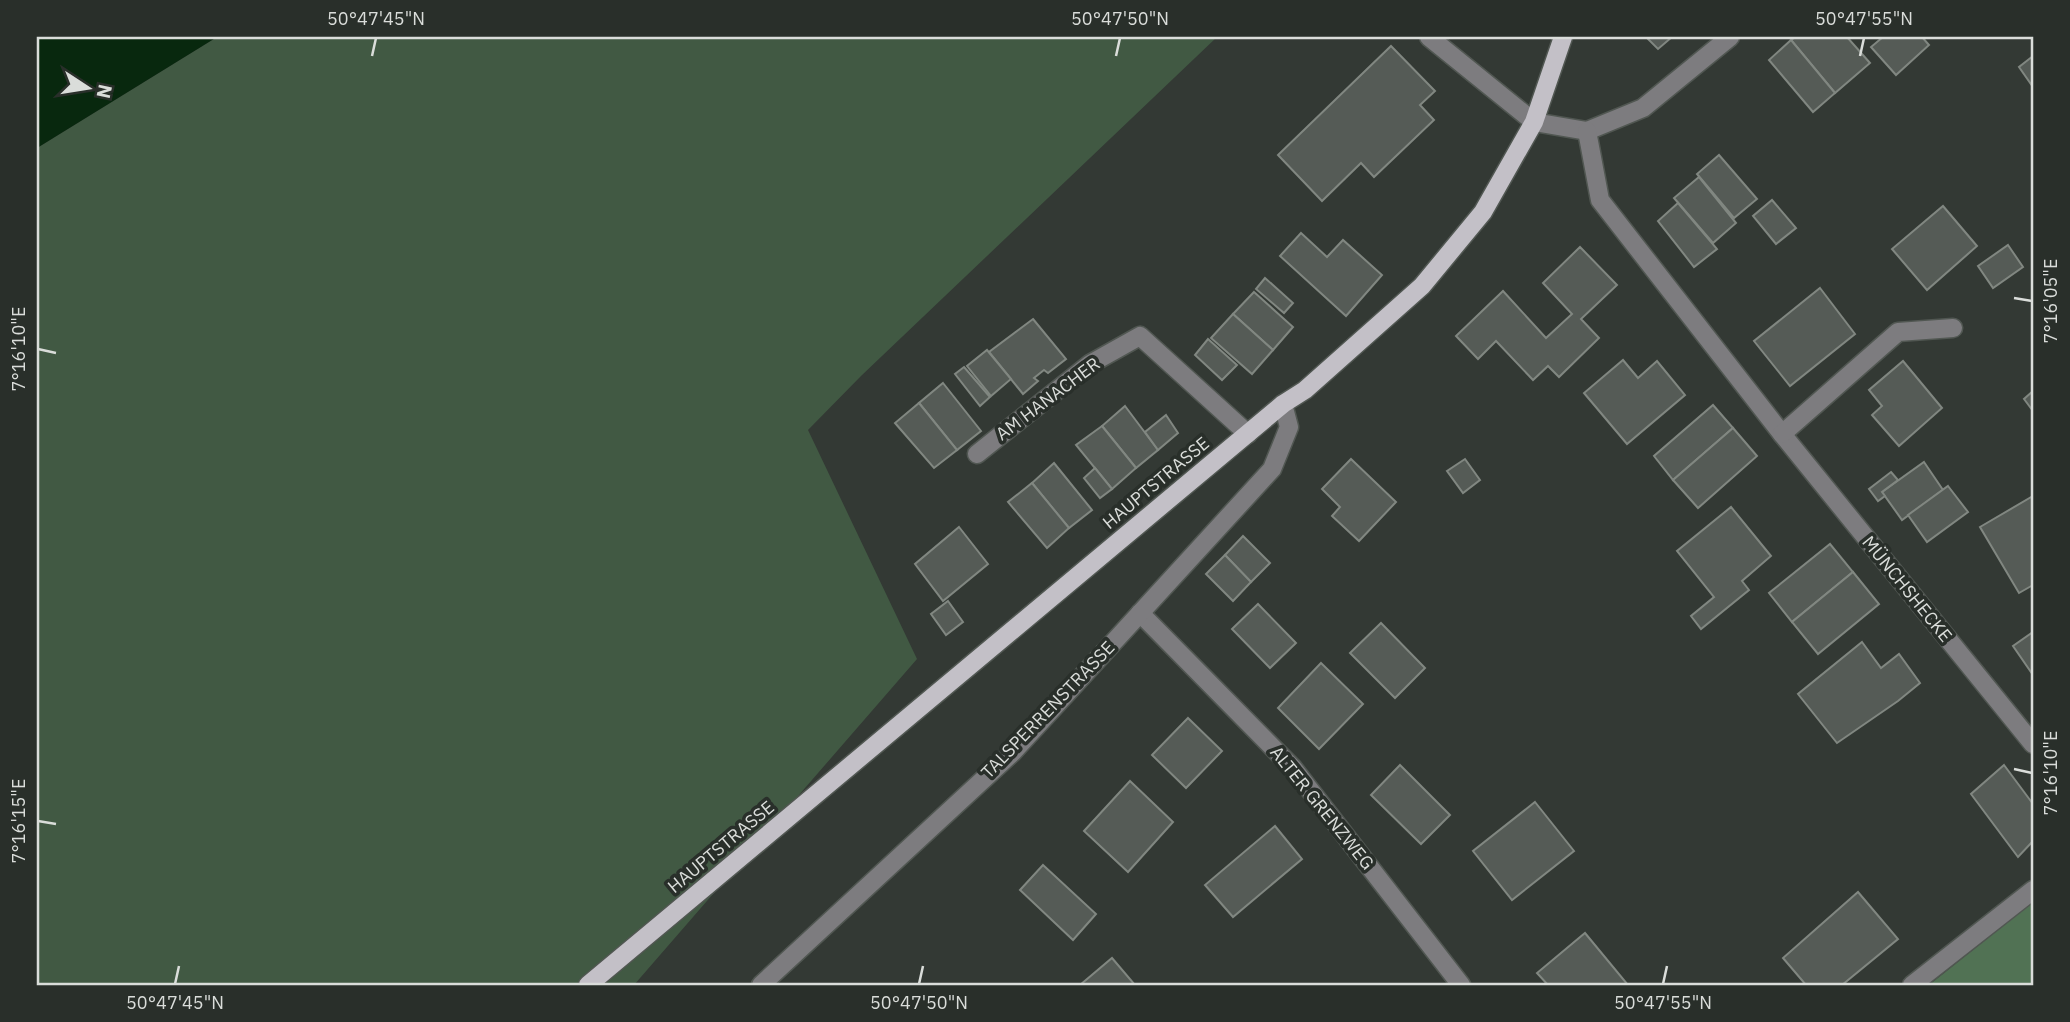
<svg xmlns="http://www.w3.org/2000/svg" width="2070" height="1022" font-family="'IBM Plex Sans',sans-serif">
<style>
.green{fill:#415943}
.forest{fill:#517254}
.water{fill:#08280e}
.building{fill:#555b56;stroke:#818781;stroke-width:2}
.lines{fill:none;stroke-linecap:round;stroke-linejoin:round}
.minor-casing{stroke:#515752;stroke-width:21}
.major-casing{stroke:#515752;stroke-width:21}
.minor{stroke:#7d7c7f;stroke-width:18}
.major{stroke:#c3c0c7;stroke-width:18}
.ticks{fill:none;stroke:#daddda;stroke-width:2.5}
.labels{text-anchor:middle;stroke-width:7;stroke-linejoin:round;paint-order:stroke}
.street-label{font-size:18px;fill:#daddda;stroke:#292f2a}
.neatline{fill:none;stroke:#daddda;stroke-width:2.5}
.ticks-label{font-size:18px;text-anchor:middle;fill:#daddda}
</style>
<rect width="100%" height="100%" fill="#333934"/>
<!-- green -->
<path class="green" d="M217 37H1217L861 376 808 430 917 659 634 985H37V148Z"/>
<!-- forest -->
<path class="forest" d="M2033 902V985H1929Z"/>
<!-- water -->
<path class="water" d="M37 37H217L37 148Z"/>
<!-- building -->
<g class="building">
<path d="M1646 37H1672L1658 49Z"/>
<path d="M1796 37H1847L1870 63 1835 93 1791 40Z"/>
<path d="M1883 37H1922L1929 45 1896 75 1871 47Z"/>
<path d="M1791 40 1835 93 1813 112 1769 60Z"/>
<path d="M1391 46 1435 91 1420 105 1434 120 1374 177 1361 163 1322 201 1278 155Z"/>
<path d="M2033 56V87L2019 67Z"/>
<path d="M1719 155 1757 199 1734 218 1697 174Z"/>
<path d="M1699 177 1736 223 1713 243 1674 198Z"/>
<path d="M1772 200 1796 228 1776 244 1753 216Z"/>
<path d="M1678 203 1717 249 1694 267 1658 221Z"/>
<path d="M1943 206 1977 246 1927 290 1892 249Z"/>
<path d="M1301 233 1327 257 1343 240 1382 275 1346 316 1280 256Z"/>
<path d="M2008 245 2023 267 1993 288 1978 266Z"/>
<path d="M1580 247 1617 285 1581 319 1599 338 1559 377 1548 366 1533 380 1496 341 1478 359 1456 336 1503 291 1546 338 1572 314 1543 283Z"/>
<path d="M1265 278 1293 303 1284 313 1256 289Z"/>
<path d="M1820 288 1855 334 1790 386 1754 341Z"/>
<path d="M1254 292 1293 327 1273 350 1233 314Z"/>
<path d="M1233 314 1273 350 1252 374 1211 338Z"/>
<path d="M1033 319 1066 359 1048 373 1044 370 1034 378 1038 381 1023 394 989 352Z"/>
<path d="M1208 339 1237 365 1222 380 1195 355Z"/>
<path d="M987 350 1011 379 991 396 967 366Z"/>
<path d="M1623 360 1638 378 1657 361 1685 395 1627 444 1584 393Z"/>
<path d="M1903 361 1942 408 1899 446 1872 415 1882 406 1869 390Z"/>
<path d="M964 367 990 397 980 406 955 374Z"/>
<path d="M943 383 981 431 957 450 919 403Z"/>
<path d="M2033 391V411L2024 399Z"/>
<path d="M919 403 957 450 934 468 895 423Z"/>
<path d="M1713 405 1733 428 1673 480 1654 456Z"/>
<path d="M1125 406 1158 450 1136 468 1102 426Z"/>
<path d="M1166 415 1178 433 1158 450 1145 432Z"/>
<path d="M1102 426 1136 468 1112 489 1076 445Z"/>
<path d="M1733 428 1757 456 1698 508 1673 480Z"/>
<path d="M1351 459 1396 502 1359 541 1332 516 1340 507 1322 489Z"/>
<path d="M1465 459 1480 480 1463 493 1447 471Z"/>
<path d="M1924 462 1943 490 1902 520 1882 492Z"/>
<path d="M1054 463 1092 510 1069 528 1032 483Z"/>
<path d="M1095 468 1112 489 1100 498 1084 478Z"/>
<path d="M1891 472 1898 480 1882 492 1885 496 1878 501 1869 489Z"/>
<path d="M1032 483 1069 528 1047 548 1008 502Z"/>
<path d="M1948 486 1968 512 1927 542 1908 515Z"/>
<path d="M2033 496V585L2019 593 1980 527Z"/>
<path d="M1731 507 1771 556 1742 581 1749 590 1701 629 1691 616 1714 597 1677 551Z"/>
<path d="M959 527 988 564 943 601 915 564Z"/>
<path d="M1243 536 1270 563 1251 582 1225 555Z"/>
<path d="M1830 544 1853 572 1792 622 1769 593Z"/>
<path d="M1225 555 1251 582 1233 601 1206 574Z"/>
<path d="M1853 572 1879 604 1818 654 1792 622Z"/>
<path d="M948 601 963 622 946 635 931 614Z"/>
<path d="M1258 604 1296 643 1270 668 1232 629Z"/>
<path d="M1381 623 1425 668 1395 698 1350 653Z"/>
<path d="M2033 632V675L2013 646Z"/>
<path d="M1862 642 1881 668 1899 654 1920 683 1898 701 1837 743 1798 694Z"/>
<path d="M1321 663 1363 704 1319 749 1278 708Z"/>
<path d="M1188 718 1222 751 1186 788 1152 755Z"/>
<path d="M1400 765 1450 815 1421 844 1371 795Z"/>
<path d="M2004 765 2033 804V841L2018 857 1971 794Z"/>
<path d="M1130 781 1173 822 1128 872 1084 831Z"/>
<path d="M1535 802 1574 851 1512 900 1473 851Z"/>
<path d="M1275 826 1302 859 1233 917 1205 885Z"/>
<path d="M1043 865 1096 914 1073 940 1020 890Z"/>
<path d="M1858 892 1898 939 1842 985H1806L1783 958Z"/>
<path d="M1585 933 1628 985H1548L1537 973Z"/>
<path d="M1112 958 1135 985H1080Z"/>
</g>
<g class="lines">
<defs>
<g id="minor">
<path d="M1429 37 1534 122 1587 131 1643 108 1730 37"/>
<path d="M1587 131 1600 200 1782 434 2033 744"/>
<path d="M1782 434 1898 332 1953 328"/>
<path d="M977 454 1090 364 1140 336 1248 434"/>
<path d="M1140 613 1293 768 1461 985"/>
<path d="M761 985 1013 752 1272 469 1289 427 1283 404"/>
<path d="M1912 985 2033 890"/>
</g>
<path id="major" d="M588 985 1204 470 1283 404 1305 390 1422 286 1483 212 1534 122 1563 37"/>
</defs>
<!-- minor casing -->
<use href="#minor" class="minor-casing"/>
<!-- major casing -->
<use href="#major" class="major-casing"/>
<!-- minor -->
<use href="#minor" class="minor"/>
<!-- major -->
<use href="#major" class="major"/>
</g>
<!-- ticks -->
<path class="ticks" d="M372 56 376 38M1116 56 1120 38M1860 56 1864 38M2014 298 2032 301M38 349 56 353M2014 769 2032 773M38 821 56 824M175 984 179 966M919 984 923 966M1663 984 1667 966"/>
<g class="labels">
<!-- street labels -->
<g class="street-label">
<text transform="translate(1048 399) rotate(-37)" y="6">AM HANACHER</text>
<text transform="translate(1156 483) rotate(-40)" y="6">HAUPTSTRASSE</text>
<text transform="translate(1907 589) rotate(51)" y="6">MÜNCHSHECKE</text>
<text transform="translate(1048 710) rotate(-46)" y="6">TALSPERRENSTRASSE</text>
<text transform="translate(1322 808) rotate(51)" y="6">ALTER GRENZWEG</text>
<text transform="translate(721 847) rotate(-40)" y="6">HAUPTSTRASSE</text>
</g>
</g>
<!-- border -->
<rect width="2070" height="1022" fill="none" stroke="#292f2a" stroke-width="77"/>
<!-- north arrow -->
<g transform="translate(88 88) rotate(102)" stroke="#292f2a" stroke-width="5" paint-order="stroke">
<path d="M0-5L12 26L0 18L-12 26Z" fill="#daddda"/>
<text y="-10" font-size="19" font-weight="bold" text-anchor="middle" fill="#daddda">N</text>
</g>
<rect x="38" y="38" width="1994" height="946" class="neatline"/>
<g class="ticks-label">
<text x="376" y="25">50°47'45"N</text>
<text x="1120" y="25">50°47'50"N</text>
<text x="1864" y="25">50°47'55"N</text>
<text transform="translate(2051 301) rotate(-90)" y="6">7°16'05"E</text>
<text transform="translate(19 349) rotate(-90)" y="6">7°16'10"E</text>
<text transform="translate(2051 773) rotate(-90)" y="6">7°16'10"E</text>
<text transform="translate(19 821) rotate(-90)" y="6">7°16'15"E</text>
<text x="175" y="1009">50°47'45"N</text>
<text x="919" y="1009">50°47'50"N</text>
<text x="1663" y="1009">50°47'55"N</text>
</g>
</svg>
